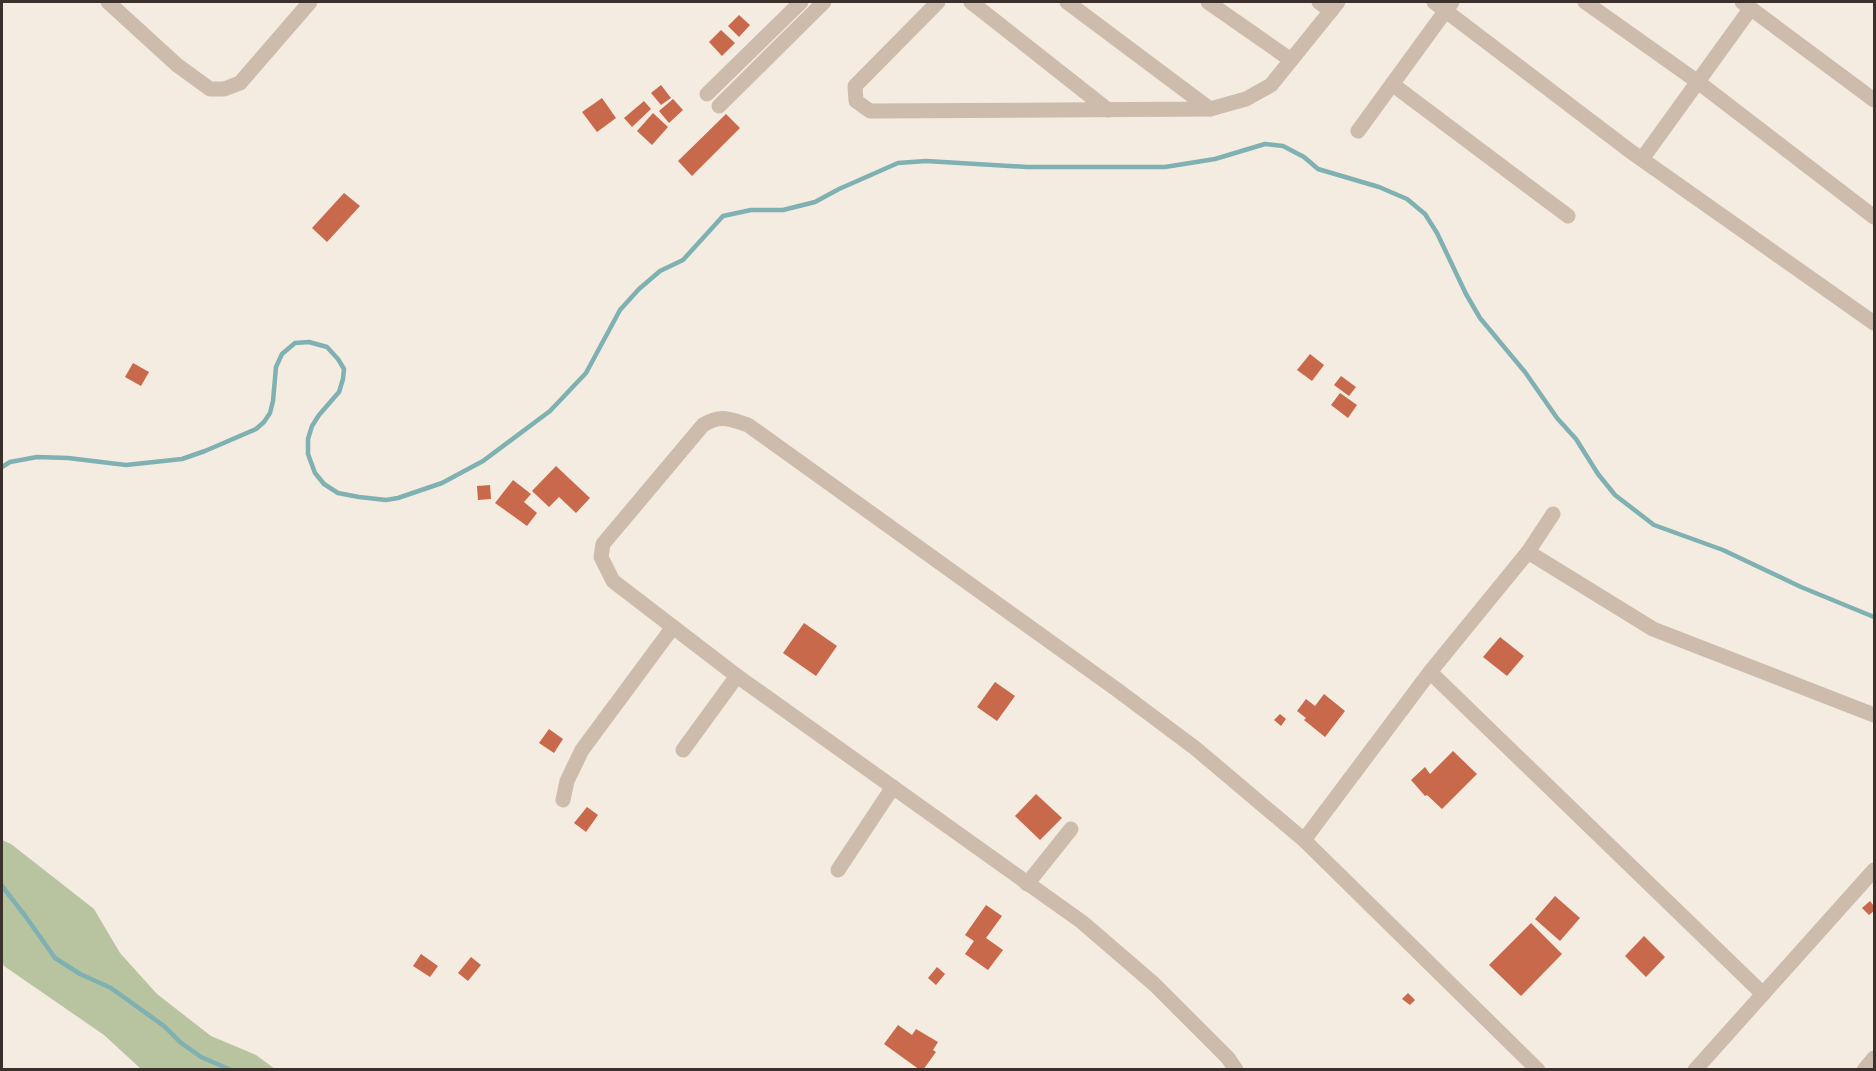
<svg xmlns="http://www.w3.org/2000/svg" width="1876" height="1071" font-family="Quicksand,sans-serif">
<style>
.green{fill:#b8c4a0}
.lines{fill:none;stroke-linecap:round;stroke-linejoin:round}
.stream{stroke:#7fb0b2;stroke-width:4.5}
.building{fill:#c8694b}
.minor{stroke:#cdbbac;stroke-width:15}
</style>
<rect width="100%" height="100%" fill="#f4ebe1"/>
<!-- green -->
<path class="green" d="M2 840 11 844 94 909 120 953 157 994 211 1036 256 1055 275 1069H141L104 1035 4 966 2 961Z"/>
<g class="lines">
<!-- stream -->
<g class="stream">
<path d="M2 467 10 462 37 457 68 458 126 465 182 459 205 451 256 429 264 422 270 413 273 401 276 367 282 354 295 343 309 342 327 347 338 359 344 369 343 379 339 392 319 415 312 426 308 439V454L315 473 324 484 338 493 359 497 386 500 398 498 442 483 483 461 550 411 586 373 620 310 639 289 660 271 683 260 723 216 751 210H783L815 202 839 189 898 163 926 161 1027 167H1165L1215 159 1265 144 1283 146 1304 157 1318 169 1379 187 1407 199 1425 214 1437 233 1466 294 1480 318 1525 372 1557 418 1576 439 1598 474 1615 495 1654 525 1723 550 1801 587 1874 617"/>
<path d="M2 886 26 917 55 958 80 974 111 988 164 1026 180 1042 201 1057 231 1070"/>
</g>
</g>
<!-- building -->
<g class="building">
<path d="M739 15 750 25 739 37 728 26Z"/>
<path d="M721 30 735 43 722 56 709 42Z"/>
<path d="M661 85 671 98 661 105 651 93Z"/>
<path d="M602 98 616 118 597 132 582 112Z"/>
<path d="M673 99 683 110 669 123 659 111Z"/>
<path d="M644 101 651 109 632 127 624 118Z"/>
<path d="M653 113 668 127 652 145 637 131Z"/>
<path d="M726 114 740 128 692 176 678 161Z"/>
<path d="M344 193 360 206 327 242 312 228Z"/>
<path d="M1310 354 1324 365 1312 381 1297 370Z"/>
<path d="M133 363 149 372 141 386 125 377Z"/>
<path d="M1341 376 1356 387 1349 396 1334 385Z"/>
<path d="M1340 393 1357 405 1348 418 1331 405Z"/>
<path d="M556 466 590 498 576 513 559 497 549 507 532 491Z"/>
<path d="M513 480 531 494 524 502 537 513 527 526 495 503Z"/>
<path d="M490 485 491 499 478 500 477 486Z"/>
<path d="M804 623 837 646 816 676 783 653Z"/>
<path d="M1500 637 1524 656 1507 676 1483 657Z"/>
<path d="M995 682 1015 696 997 721 977 707Z"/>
<path d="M1324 694 1345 711 1325 737 1304 720 1306 718 1297 711 1306 699 1315 706Z"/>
<path d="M1280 714 1286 719 1281 726 1274 720Z"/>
<path d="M549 729 563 739 554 753 539 743Z"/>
<path d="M1453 751 1477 774 1442 809 1427 795 1425 796 1411 780 1425 767 1430 774Z"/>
<path d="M1036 794 1062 818 1040 840 1015 816Z"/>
<path d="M587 807 598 815 586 832 574 823Z"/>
<path d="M1555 896 1580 918 1560 941 1535 919Z"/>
<path d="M1870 901 1874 906V911L1869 915 1862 908Z"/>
<path d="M986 905 1002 916 986 938 1003 950 988 970 965 954 974 941 965 935Z"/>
<path d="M1531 923 1562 954 1521 996 1489 965Z"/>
<path d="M1644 936 1665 957 1646 977 1625 956Z"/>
<path d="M421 954 438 966 430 977 413 966Z"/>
<path d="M471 957 481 965 468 981 458 973Z"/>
<path d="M937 967 945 974 936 985 928 978Z"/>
<path d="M1408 993 1415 1000 1410 1005 1402 999Z"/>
<path d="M898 1025 912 1035 916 1029 938 1042 933 1050 936 1052 923 1070H920L884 1044Z"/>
</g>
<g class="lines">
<!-- minor -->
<g class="minor">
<path d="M108 2 177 65 210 89H224L240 83 310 2"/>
<path d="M938 2 855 86 856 101 870 111 1210 109 1246 99 1271 85 1338 2"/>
<path d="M971 2 1108 110"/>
<path d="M1067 2 1210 109"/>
<path d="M1208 2 1291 60"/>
<path d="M1319 2 1331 11"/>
<path d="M1434 2 1630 151 1874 323"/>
<path d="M1585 2 1698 82 1874 217"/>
<path d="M1742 2 1874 100"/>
<path d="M1392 84 1568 216"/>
<path d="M707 94 801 2"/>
<path d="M719 106 824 2"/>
<path d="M1358 131 1452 2"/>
<path d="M1642 159 1751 8"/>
<path d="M1528 552 1653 629 1874 715"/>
<path d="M1430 672 1763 994"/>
<path d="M683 750 737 676"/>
<path d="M563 800 567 781 582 750 673 627"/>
<path d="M1304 840 1430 672 1528 552 1553 514"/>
<path d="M838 870 893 787"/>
<path d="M1027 884 1071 829"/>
<path d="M1236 1070 1228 1058 1154 984 1082 922 737 676 613 581 601 557 603 544 703 425C721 414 730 419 748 425L1116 689 1195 748 1304 840 1538 1070"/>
<path d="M1695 1070 1874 870"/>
<path d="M1864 1070 1874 1058"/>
</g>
</g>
<!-- border -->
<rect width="1876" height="1071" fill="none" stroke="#3b302b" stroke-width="6"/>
</svg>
